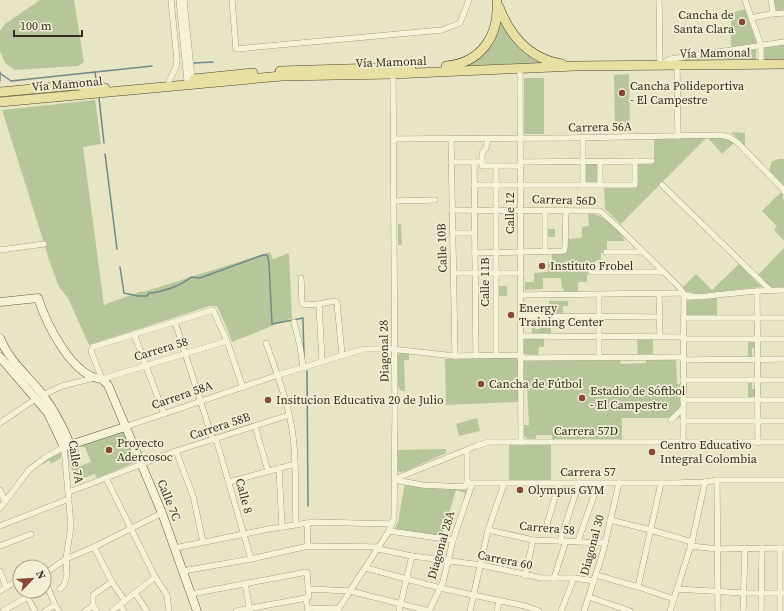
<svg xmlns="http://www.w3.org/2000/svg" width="784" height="611" font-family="'Source Serif 4',serif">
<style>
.green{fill:#b7c59b;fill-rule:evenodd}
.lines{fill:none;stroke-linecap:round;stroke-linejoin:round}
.stream{stroke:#6e8988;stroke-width:1.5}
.street-casing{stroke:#81785d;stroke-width:6}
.secondary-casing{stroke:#635941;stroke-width:9}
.primary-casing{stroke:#504631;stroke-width:10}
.street{stroke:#f4f2d7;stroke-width:5.5}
.secondary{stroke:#f4f2d7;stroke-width:8}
.primary{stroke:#e7e0a2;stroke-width:9}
.poi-dot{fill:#894635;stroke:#f1efd4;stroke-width:1.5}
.labels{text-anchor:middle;stroke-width:3.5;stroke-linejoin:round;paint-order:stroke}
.poi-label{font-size:12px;fill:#332d1f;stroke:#f1efd4;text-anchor:start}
.street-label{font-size:12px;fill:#332d1f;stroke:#f1efd4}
</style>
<rect width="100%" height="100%" fill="#e8e5c5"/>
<!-- green -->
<g class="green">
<path d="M40 0H74L84 62 78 66 15 70 5 63 0 51V31L5 24Z"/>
<path d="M772 0H784V11L774 13Z"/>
<path d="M745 9 757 44 731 47V13Z"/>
<path d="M500 18C513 35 524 57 545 63L467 66C470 64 476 61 480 58 493 48 499 33 500 18Z"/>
<path d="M784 45V59L767 60 764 58V49L769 46Z"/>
<path d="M756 49V59L681 60 704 56 731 55Z"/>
<path d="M629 74 630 132H615L614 75Z"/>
<rect x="524" y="78" width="20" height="56"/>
<path d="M95 100 101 144 83 147 104 305 142 291 143 292 270 252 273 259 289 253 292 318 232 342 226 326 217 306H210L89 345 68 298 59 287 49 260 43 240 2 110Z"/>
<path d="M731 132 745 133V147Z"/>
<path d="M707 137 621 224 605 209 604 186 636 185V163L654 162V139Z"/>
<path d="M712 137 728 139 734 143 722 154 709 139Z"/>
<path d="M777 159H784V187L769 171 772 161 777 160Z"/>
<path d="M584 163H601L602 185 585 186Z"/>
<path d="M782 191 784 202V241L774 230 777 226 762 211Z"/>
<path d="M588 213C603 214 619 228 625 241H607V253H601V260L595 261 594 275 587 274V282H578V292H564V289L562 288 561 278H543V289L525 290V282H534V273L548 272V261H552V254L564 253 567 239 582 238V227L589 226Z"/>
<path d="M398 224H401L402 245H398Z"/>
<rect x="548" y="229" width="7" height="8"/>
<path d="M784 248V287L771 288 758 275Z"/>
<path d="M739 264 762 287 698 294 687 292 682 288 696 274 712 290Z"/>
<rect x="499" y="286" width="8" height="10"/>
<path d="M717 297V316H686L687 300H695Z"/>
<path d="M549 301H568V306H563V314H549Z"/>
<path d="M540 319H555V327H551V335H532V327H535V329H540Z"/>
<path d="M524 338 544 339V347H539L538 355 524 354Z"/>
<path d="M637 339H653V355H638Z"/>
<path d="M748 341H755V348H752V357H748Z"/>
<path d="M401 353 409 354V360H404L405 391H401L398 387V355Z"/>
<path d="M512 357 516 358 518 360V402L446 405 445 359Z"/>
<path d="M676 358 677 384H680V418H622V439H552V435H536V439H528L524 436 523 425H529L527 387 524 382 523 359 620 360 621 364 646 363V359Z"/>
<path d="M748 382H752V389H755V398H748Z"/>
<path d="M477 418 480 431 459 436 456 424Z"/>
<path d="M124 431 136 462 97 478 95 474 75 481 66 450ZM81 446 82 447H85L91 462 74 468 70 458 80 454 78 448Z"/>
<rect x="509" y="444" width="42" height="37"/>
<path d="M446 449V453L406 471 400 472 398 471V450Z"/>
<path d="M61 451V458L51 464 49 460 42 465 40 463Z"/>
<path d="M405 483 468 490 465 497H464L465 493 456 490 442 536 394 530 398 522Z"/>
</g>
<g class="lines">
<!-- stream -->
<g class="stream">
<path d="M194 63 213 62"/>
<path d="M0 72V81"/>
<path d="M95 72 96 80"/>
<path d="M1 74 11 81 152 66"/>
<path d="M99 98 104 143"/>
<path d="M105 154 117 249"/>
<path d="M120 267 124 293 138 296H147L149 293C160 293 183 285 191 277L200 278 263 255H267L269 262 272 324 303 318 304 356"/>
<path d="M307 371 308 506"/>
</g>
<defs>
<g id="street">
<path d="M179 0 187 80"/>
<path d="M184 0 192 79"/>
<path d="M232 0 236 49 442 30 460 23 469 0"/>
<path d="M659 0 660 65"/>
<path d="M745 0 761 45V64"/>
<path d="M771 14 784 13"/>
<path d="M751 18 771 14 773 10 771 0"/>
<path d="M660 65 666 61 671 59 784 42"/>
<path d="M677 65 678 136"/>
<path d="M520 69 521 442"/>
<path d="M169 81 176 67 177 60 171 0"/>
<path d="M394 139 568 138 720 135 729 137 737 142 784 190V192"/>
<path d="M451 139 455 356"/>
<path d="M451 162H482V166H521"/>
<path d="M474 162 476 355"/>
<path d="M482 162V153L486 148 488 138"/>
<path d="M521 162 652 161"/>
<path d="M600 162V185"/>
<path d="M496 166V355"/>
<path d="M474 185H635V161"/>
<path d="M583 185V138"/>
<path d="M662 185 770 290"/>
<path d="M394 201 435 200"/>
<path d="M452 210 600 211 619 228 680 288 684 295 683 442"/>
<path d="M545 210V252"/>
<path d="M453 233H474"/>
<path d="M0 250 44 244"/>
<path d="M606 252H643"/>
<path d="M475 253 564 251 565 247 566 210"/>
<path d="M591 272H663"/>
<path d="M454 273H521"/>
<path d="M301 278 302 303 304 305 319 304"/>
<path d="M757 291 758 443"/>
<path d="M659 294 660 336"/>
<path d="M521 295 683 293"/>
<path d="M599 295V357"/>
<path d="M684 295C697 299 712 295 725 294 744 292 764 290 784 290"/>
<path d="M521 316 660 317"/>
<path d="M683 318H784"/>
<path d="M175 322 213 440"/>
<path d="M294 322 300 346 303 367"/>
<path d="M134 334 164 414"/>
<path d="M521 336 683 337"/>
<path d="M683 339H784"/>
<path d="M227 341 102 379 91 351 93 347 213 310 227 341 243 388"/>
<path d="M266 343C276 371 287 399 292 429 297 460 295 493 296 524"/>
<path d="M521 358 683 357"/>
<path d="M683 360 784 359"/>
<path d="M322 361 319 304 335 301 337 303 342 355"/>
<path d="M683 380H784"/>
<path d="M43 395 62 386 94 378"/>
<path d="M683 400H784"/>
<path d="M671 420 683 408"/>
<path d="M683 421H784"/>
<path d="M0 423 37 398"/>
<path d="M255 426 268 471"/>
<path d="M125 427 278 375 364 349H391L455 356 521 355"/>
<path d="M216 439 251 559"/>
<path d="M467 450V483"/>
<path d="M176 451 193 496 203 542"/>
<path d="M279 468 282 527"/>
<path d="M106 478 155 577 167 595 169 611"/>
<path d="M395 479 476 446 489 442H784"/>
<path d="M395 480 422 485 465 487 467 483H677L705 482 717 480H784"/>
<path d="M717 480 718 611"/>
<path d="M229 482 295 464"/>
<path d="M0 490 5 501"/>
<path d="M69 492 176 451 289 415"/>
<path d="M0 508 29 470 46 457 64 447 71 526 66 559 67 575 64 585 60 589"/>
<path d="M610 520 651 530 692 542"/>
<path d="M307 523 308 546"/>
<path d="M547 524 559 484"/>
<path d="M0 526 69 499"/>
<path d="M488 530 533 540 605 543"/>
<path d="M389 531 453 540"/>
<path d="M560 541 579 483"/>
<path d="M578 541 598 484"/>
<path d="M0 546 31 534"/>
<path d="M690 546 719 549 784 548"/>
<path d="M94 547 112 582 125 601"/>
<path d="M175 548 269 529 314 522 391 524"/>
<path d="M780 548V611"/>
<path d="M378 549 412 556 481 565 542 578H574L594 581"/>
<path d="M366 568 440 588 525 606 539 611"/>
<path d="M0 571 6 587"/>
<path d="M183 571 251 559 308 546 379 547"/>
<path d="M44 574 66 559 94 547 162 513"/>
<path d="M596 575 638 587 674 599"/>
<path d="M525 576 533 540"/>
<path d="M44 578 55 605 59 611"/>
<path d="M554 578 566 541"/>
<path d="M245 583 250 611"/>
<path d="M638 587 661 483"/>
<path d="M308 589 350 591 429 611"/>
<path d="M677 589 744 593H784"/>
<path d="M0 591 20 579"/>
<path d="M24 591 35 611"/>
<path d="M135 593 147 611"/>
<path d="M191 594 307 572 309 597 306 598 308 611"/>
<path d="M589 597 630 611"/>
<path d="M120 605 124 611"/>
<path d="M308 608 339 609"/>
<path d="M3 611 27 597"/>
<path d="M45 611 55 605"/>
<path d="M85 611 93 606"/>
<path d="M97 611 93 606V595L112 582"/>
<path d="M112 611 155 577"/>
<path d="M236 611 306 598"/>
<path d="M337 611 389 531 394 518 395 413 393 74"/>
<path d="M399 611 412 556"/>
<path d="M429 611 443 582 453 540 472 484"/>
<path d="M470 611 488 530 504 484"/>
<path d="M497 611 499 601"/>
<path d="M561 611 574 578"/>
<path d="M584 611 603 552 619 483"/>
<path d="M670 611 692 542 705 482"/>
<path d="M743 611 745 548"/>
<path d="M761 611 762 548"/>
</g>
<g id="secondary">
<path d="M0 302 38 298C46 323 72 377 102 379L108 385 162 513 197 611"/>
<path d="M0 338C9 361 28 376 43 395 54 410 63 427 70 444"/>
<path d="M0 357 48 413 64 447 125 427"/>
</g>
<g id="primary">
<path d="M499 7C510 36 530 59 562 64"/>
<path d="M446 66C481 63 499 36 497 2"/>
<path d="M280 71 411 67"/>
<path d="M194 79 253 73"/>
<path d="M0 92 76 85 105 88"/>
<path d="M0 102 282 76 393 74 575 66 784 64"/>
</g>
</defs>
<!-- street casing -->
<use href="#street" class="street-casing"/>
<!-- secondary casing -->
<use href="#secondary" class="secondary-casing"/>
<!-- primary casing -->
<use href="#primary" class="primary-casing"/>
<!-- street -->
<use href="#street" class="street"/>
<!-- secondary -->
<use href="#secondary" class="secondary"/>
<!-- primary -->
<use href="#primary" class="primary"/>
</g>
<!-- markers -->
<g class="poi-dot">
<circle cx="742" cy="22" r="4"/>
<circle cx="622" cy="93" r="4"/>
<circle cx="542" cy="266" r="4"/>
<circle cx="511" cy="315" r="4"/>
<circle cx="481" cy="384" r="4"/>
<circle cx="582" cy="398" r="4"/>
<circle cx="268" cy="400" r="4"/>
<circle cx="109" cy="450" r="4"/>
<circle cx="652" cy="452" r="4"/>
<circle cx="520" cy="490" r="4"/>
</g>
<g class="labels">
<!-- poi labels -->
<g class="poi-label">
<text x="734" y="19" text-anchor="end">Cancha de<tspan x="734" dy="14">Santa Clara</tspan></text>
<text x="630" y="90">Cancha Polideportiva<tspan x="630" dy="14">- El Campestre</tspan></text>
<text x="550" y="270">Instituto Frobel</text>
<text x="519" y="312">Energy<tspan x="519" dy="14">Training Center</tspan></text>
<text x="489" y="388">Cancha de Fútbol</text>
<text x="590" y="395">Estadio de Sóftbol<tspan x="590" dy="14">- El Campestre</tspan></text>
<text x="276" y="404">Insitucion Educativa 20 de Julio</text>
<text x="117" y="447">Proyecto<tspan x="117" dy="14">Adercosoc</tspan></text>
<text x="660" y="449">Centro Educativo<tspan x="660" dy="14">Integral Colombia</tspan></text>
<text x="528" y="494">Olympus GYM</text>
</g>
<!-- street labels -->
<g class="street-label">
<text transform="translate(715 53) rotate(-1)" y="4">Vía Mamonal</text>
<text transform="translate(391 62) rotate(-2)" y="4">Vía Mamonal</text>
<text transform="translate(67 84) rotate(-5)" y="4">Vía Mamonal</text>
<text transform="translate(600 127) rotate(-1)" y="4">Carrera 56A</text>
<text transform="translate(564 200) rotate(2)" y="4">Carrera 56D</text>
<text transform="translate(510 213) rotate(-90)" y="4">Calle 12</text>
<text transform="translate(442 248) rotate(-92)" y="4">Calle 10B</text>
<text transform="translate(485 282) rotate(-90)" y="4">Calle 11B</text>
<text transform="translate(161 349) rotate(-17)" y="4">Carrera 58</text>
<text transform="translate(384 351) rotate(-91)" y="4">Diagonal 28</text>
<text transform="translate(182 395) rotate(-19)" y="4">Carrera 58A</text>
<text transform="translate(220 426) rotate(-18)" y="4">Carrera 58B</text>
<text x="586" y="435">Carrera 57D</text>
<text transform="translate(76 462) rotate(81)" y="4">Calle 7A</text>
<text x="588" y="476">Carrera 57</text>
<text transform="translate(244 496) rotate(75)" y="4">Calle 8</text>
<text transform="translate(169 500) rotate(68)" y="4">Calle 7C</text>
<text transform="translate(547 528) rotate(5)" y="4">Carrera 58</text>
<text transform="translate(441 545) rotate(-74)" y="4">Diagonal 28A</text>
<text transform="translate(592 545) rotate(-75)" y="4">Diagonal 30</text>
<text transform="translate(505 560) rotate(11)" y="4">Carrera 60</text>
</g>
</g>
<!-- north arrow -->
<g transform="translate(32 579) rotate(65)"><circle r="19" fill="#f1efd4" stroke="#a5a18c"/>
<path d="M0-3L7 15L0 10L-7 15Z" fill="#894635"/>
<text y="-6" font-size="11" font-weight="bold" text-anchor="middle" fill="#332d1f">N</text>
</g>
<!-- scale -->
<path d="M14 30v6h68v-6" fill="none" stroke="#332d1f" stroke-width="2"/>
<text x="20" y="30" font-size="12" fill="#332d1f" stroke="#f1efd4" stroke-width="3" paint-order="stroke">100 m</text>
</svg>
